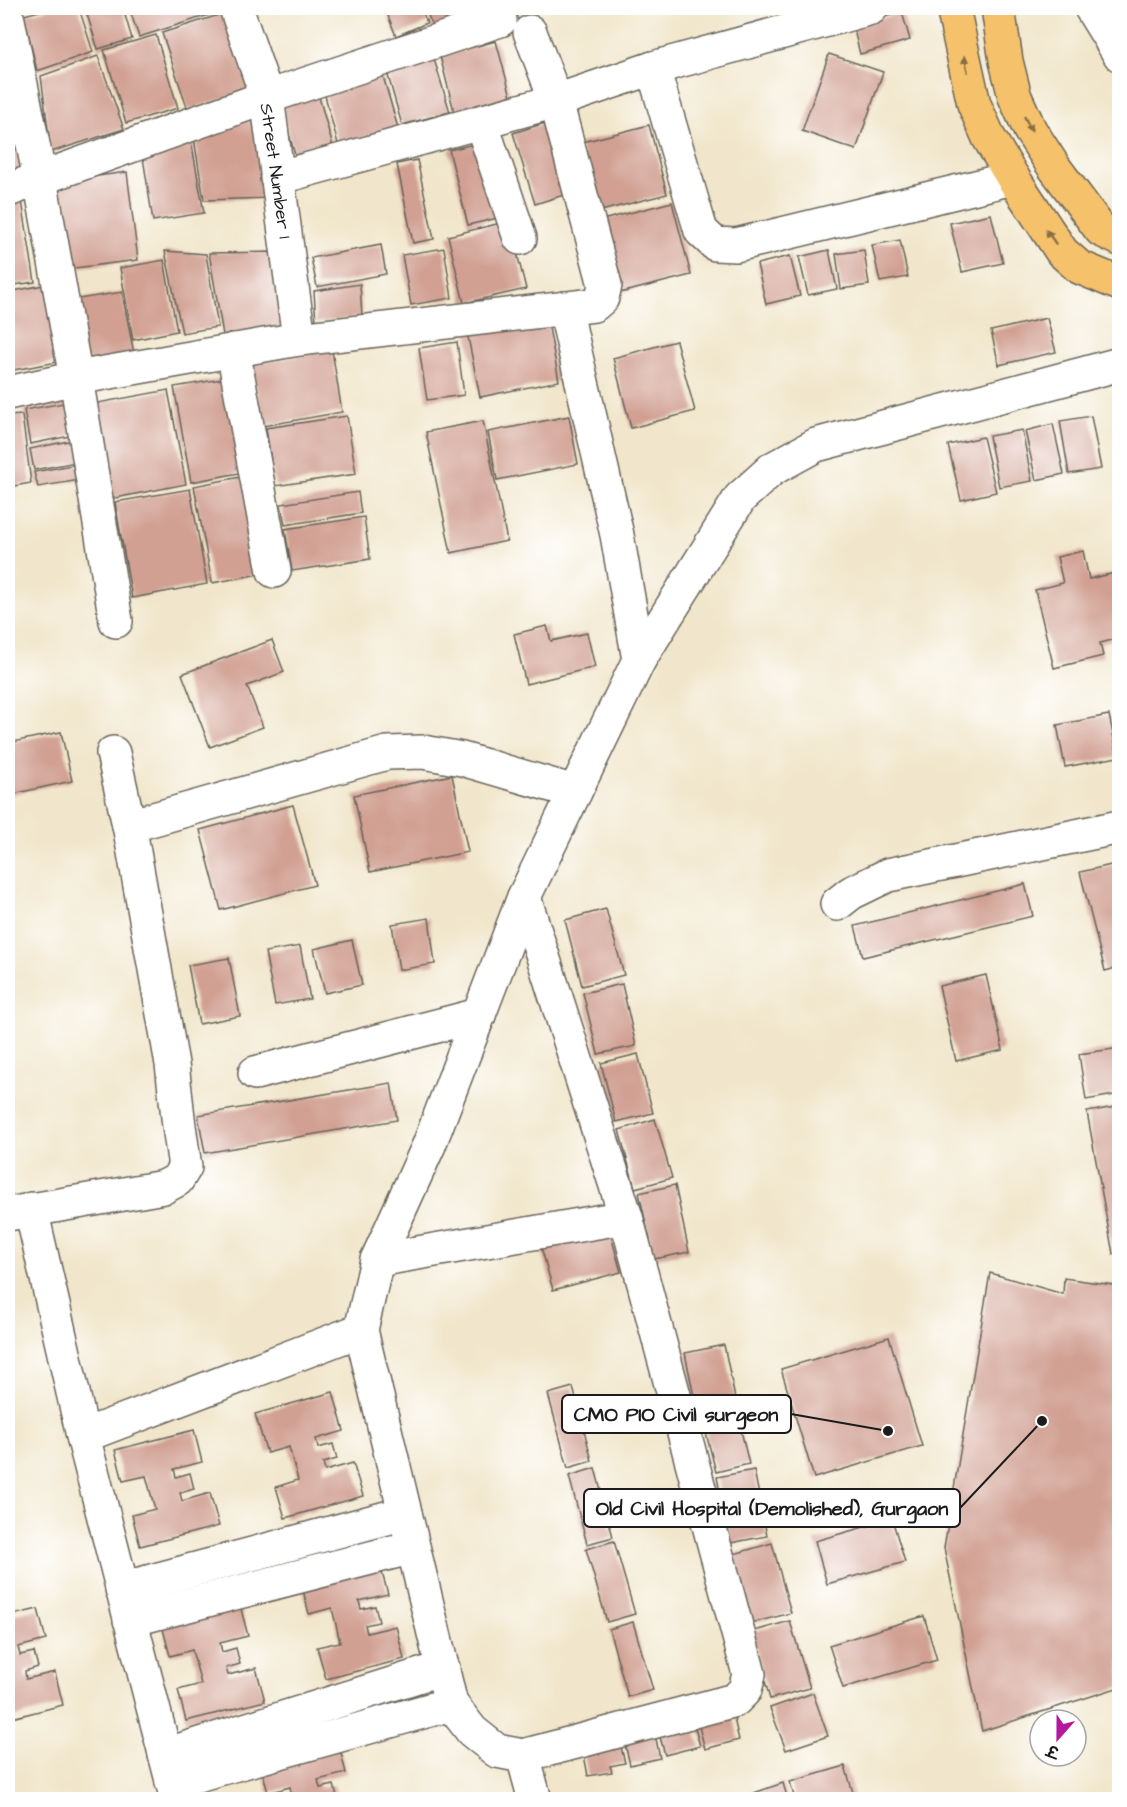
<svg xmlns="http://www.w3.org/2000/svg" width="1127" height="1807" font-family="'Architects Daughter','Playpen Sans Deva',sans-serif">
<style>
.building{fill:#d1a093}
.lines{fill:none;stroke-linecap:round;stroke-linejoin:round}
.minor-casing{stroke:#676359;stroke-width:36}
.major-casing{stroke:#676359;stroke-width:36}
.minor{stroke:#fff;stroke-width:33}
.major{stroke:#f5c16b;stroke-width:33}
.oneway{fill:#886e44}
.labels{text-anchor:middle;stroke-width:6;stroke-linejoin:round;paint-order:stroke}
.street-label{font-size:18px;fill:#1c1c1c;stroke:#fff}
.leader{fill:none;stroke:#1c1c1c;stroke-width:2}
.callout-dot{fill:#1c1c1c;stroke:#fff;stroke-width:2}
.callout{fill:#fff;stroke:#1c1c1c;stroke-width:2}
.callout-label{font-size:20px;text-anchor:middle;font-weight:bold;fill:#1c1c1c}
</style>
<rect width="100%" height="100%" fill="#fff"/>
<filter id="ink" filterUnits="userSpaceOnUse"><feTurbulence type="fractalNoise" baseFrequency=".0167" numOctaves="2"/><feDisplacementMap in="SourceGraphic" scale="12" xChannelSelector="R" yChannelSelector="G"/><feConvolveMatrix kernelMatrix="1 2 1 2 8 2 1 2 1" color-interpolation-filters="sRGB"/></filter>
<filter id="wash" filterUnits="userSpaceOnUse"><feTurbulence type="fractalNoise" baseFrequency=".008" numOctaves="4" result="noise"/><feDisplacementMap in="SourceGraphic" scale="24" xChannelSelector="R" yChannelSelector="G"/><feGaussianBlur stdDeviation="1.35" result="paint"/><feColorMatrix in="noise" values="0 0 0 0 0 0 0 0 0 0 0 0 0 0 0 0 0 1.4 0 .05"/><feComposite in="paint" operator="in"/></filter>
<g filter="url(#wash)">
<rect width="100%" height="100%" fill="#f1e6cb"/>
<g id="blocks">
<!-- building -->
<g class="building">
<path d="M51 8H79L93 52 37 71 24 15Z"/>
<path d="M85 8H123L132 39 98 49Z"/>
<path d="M129 8H210L212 14 139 37Z"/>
<path d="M385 8H421L427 23 396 36Z"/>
<path d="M425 8H460L464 18 434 30Z"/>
<path d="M902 12 910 40 860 54 853 26Z"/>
<path d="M225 13 250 90 188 110 162 33Z"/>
<path d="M156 35 178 108 126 123 104 50Z"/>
<path d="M496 41 512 100 455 115 440 56Z"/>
<path d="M829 54 883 72 856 150 802 131Z"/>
<path d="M98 56 124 129 51 152 41 76Z"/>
<path d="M434 59 450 112 402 125 387 72Z"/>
<path d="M383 76 398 128 338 144 324 92Z"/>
<path d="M317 90 336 157 299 168 279 101Z"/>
<path d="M255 106 273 198 204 200 192 126Z"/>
<path d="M21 122 31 176 8 181V124Z"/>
<path d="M548 122 570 193 535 204 513 133Z"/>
<path d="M649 125 667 194 597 212 579 143Z"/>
<path d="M191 140 204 213 153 221 142 151Z"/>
<path d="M483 142 502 217 468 225 449 150Z"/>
<path d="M417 160 434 239 413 243 397 164Z"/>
<path d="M127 172 138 260 67 269 55 182Z"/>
<path d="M22 201 35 282 8 286V204Z"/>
<path d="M672 202 691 275 620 293 602 220Z"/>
<path d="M991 214 1003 263 962 272 950 223Z"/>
<path d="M509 221 526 289 464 303 448 236Z"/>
<path d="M900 240 908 277 880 282 872 245Z"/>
<path d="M381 245 386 274 317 287 311 258Z"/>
<path d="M444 248 452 298 411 305 402 255Z"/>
<path d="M829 250 837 289 808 295 799 257Z"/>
<path d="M864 250 869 285 841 289 836 254Z"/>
<path d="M165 251 206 254 218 327 182 333Z"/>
<path d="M276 252 284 331 224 341 209 253Z"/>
<path d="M790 256 800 296 766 304 757 264Z"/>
<path d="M164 260 177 331 133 340 120 268Z"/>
<path d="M49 284 63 361 8 371V292Z"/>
<path d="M360 284 362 316 316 323 314 291Z"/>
<path d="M122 292 134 354 84 364 72 300Z"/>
<path d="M547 317 559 381 480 397 467 332Z"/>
<path d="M1047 318 1056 352 999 365 991 331Z"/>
<path d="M676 341 695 411 631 428 613 358Z"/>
<path d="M457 342 464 395 427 400 419 348Z"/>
<path d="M332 350 342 412 263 426 252 364Z"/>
<path d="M233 377 250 471 191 482 174 387Z"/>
<path d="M168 390 186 484 110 499 92 404Z"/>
<path d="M69 402 75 435 30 444 24 410Z"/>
<path d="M22 415 31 483 8 487V416Z"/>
<path d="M347 416 356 474 275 486 266 428Z"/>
<path d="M569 416 578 464 497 480 488 432Z"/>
<path d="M1091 416 1101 469 1069 474 1060 421Z"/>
<path d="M483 421 507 541 451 553 426 432Z"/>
<path d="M1053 424 1064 474 1036 480 1025 431Z"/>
<path d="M1022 430 1032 481 999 487 989 436Z"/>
<path d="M983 437 996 492 961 500 948 445Z"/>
<path d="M78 439 82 461 34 470 30 449Z"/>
<path d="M83 463 86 479 38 487 34 472Z"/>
<path d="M251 475 270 572 212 583 194 486Z"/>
<path d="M190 489 207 584 132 598 115 502Z"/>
<path d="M358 492 361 513 285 525 281 504Z"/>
<path d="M364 517 370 559 292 571 285 529Z"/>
<path d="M1083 551 1089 579 1115 573 1120 590V638L1100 643 1103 656 1054 668 1035 590 1063 583 1057 557Z"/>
<path d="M547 626 551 641 587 633 595 667 526 684 514 634Z"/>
<path d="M272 640 284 672 247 686 263 727 210 747 182 674Z"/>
<path d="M1109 715 1118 757 1065 767 1057 725Z"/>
<path d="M61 732 72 781 8 795V743Z"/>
<path d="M452 775 468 852 370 872 354 795Z"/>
<path d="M293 805 315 885 221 910 200 830Z"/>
<path d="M1120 863V967L1105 971 1080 872Z"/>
<path d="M1025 884 1033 916 863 957 855 926Z"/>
<path d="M606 909 624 975 582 986 565 920Z"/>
<path d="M429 918 435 964 399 970 392 924Z"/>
<path d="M352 940 362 985 325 993 314 949Z"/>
<path d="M300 946 310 999 275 1005 265 952Z"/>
<path d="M229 958 240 1016 199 1024 188 965Z"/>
<path d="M986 975 1003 1050 956 1061 939 986Z"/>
<path d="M622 984 636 1046 598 1054 583 993Z"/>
<path d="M1120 1048V1094L1086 1100 1079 1054Z"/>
<path d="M638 1054 653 1113 616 1122 601 1063Z"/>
<path d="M391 1083 397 1120 205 1153 198 1115Z"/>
<path d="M1120 1106V1253L1113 1254 1087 1112Z"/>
<path d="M655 1119 672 1178 635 1188 619 1130Z"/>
<path d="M675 1185 689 1252 654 1259 639 1193Z"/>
<path d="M608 1225 621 1272 553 1290 540 1243Z"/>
<path d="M990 1273 1063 1294 1064 1278 1120 1286V1687L982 1731 944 1548Z"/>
<path d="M889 1337 922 1446 814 1478 781 1369Z"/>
<path d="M724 1345 735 1398 696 1406 685 1353Z"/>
<path d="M573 1387 592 1461 568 1468 548 1394Z"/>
<path d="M333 1392 344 1431 316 1439 318 1448 333 1444 337 1459 323 1463 325 1471 353 1463 363 1496 285 1518 276 1487 298 1480 289 1447 267 1453 255 1414Z"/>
<path d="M734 1401 749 1464 716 1472 700 1409Z"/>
<path d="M194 1430 202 1462 174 1469 176 1477 190 1473 194 1489 180 1493 182 1501 210 1493 219 1526 140 1546 132 1515 155 1509 146 1476 123 1481 115 1450Z"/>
<path d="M595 1468 613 1537 587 1544 569 1476Z"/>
<path d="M754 1470 767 1536 730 1543 717 1477Z"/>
<path d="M892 1519 905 1562 827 1584 815 1541Z"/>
<path d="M614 1541 635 1614 607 1622 586 1549Z"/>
<path d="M772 1543 791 1613 752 1623 734 1554Z"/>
<path d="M379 1562 388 1594 359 1601 361 1609 375 1606 379 1622 365 1625 367 1633 396 1626 404 1659 326 1679 317 1647 340 1642 332 1608 309 1614 301 1582Z"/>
<path d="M240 1605 248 1636 220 1643 222 1652 236 1648 240 1664 226 1668 228 1675 256 1668 265 1701 186 1721 178 1690 201 1684 192 1650 170 1656 162 1625Z"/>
<path d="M38 1609 46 1640 18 1647 20 1655 34 1652 38 1667 25 1671 26 1679 55 1672 63 1705 8 1719V1616Z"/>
<path d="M924 1616 937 1660 843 1688 829 1645Z"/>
<path d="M790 1621 810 1688 770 1699 751 1632Z"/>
<path d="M633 1622 653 1690 628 1697 609 1629Z"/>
<path d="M813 1693 828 1736 786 1750 770 1708Z"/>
<path d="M732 1710 739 1740 705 1749 697 1719Z"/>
<path d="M693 1721 700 1746 665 1755 658 1730Z"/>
<path d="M655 1734 660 1758 630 1765 624 1740Z"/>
<path d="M338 1741 346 1773 318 1780 320 1788 334 1785 338 1800H293L290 1787 268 1793 260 1761Z"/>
<path d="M620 1743 625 1763 610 1766 612 1772 588 1776 583 1750Z"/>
<path d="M845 1766 854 1796 843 1800H795L790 1782Z"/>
<path d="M783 1783 788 1800H736V1799Z"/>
</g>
</g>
</g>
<g filter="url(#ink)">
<use href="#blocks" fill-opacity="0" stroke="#676359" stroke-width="1.5"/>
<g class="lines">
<defs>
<g id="minor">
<path d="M236 8 267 97 299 339"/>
<path d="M1091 8 1120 55"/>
<path d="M8 20 40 179 76 378 116 621"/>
<path d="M653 68 701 231 715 244 736 245 1013 178"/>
<path d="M481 122 520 238"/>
<path d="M277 178 556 101 653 68 871 8"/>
<path d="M8 190 267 97 500 20"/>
<path d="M565 308 617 535 639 660"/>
<path d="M233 350 274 571"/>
<path d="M8 393 76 378 299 339 594 305 602 298 605 285 556 101 530 32"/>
<path d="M129 826 387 753 423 752 462 759 575 792"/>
<path d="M837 904 851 893 888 875 1120 827"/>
<path d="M255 1073 479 1015"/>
<path d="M31 1209 83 1436 177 1800"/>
<path d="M8 1214 164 1187 177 1180 185 1167 179 1126 172 1064 130 830 113 753"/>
<path d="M377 1260 626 1217"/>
<path d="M83 1436 361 1330"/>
<path d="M122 1589 405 1513"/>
<path d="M130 1620 413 1547"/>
<path d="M165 1755 443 1668"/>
<path d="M523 1756 735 1700 745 1690 749 1674 626 1217 524 897"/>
<path d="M172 1782 451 1704"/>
<path d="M535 1800 523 1756 497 1751 472 1731 451 1704 361 1330 377 1260 429 1145 524 897 639 660 740 498 772 469 816 445 1120 364"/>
</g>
<g id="major">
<path d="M953 8 974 104 989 138 1013 178 1062 252 1079 267 1120 284"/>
<path d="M998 8 1006 61 1015 97 1030 130 1054 167 1101 230 1120 239"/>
</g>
</defs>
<!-- minor casing -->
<use href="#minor" class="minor-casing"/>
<!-- major casing -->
<use href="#major" class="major-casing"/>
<!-- minor -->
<use href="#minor" class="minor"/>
<!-- major -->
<use href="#major" class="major"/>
</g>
<!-- one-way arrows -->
<defs><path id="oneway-solid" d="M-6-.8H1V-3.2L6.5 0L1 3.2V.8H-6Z" transform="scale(1.5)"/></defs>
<g class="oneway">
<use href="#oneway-solid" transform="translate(966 64) rotate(-102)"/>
<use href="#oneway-solid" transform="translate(1028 124) rotate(64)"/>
<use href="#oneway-solid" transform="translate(1051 237) rotate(-125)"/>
</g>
</g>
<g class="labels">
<!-- street labels -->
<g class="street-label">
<text transform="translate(276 171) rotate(82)" y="6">Street Number 1</text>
</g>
</g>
<!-- callouts -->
<path class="leader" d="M888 1431L791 1414M1042 1421L960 1508"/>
<g class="callout-dot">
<circle cx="888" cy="1431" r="6"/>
<circle cx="1042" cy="1421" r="6"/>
</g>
<g class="callout">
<rect x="562" y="1395" width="229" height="38" rx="6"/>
<rect x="584" y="1489" width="376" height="38" rx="6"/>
</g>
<g class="callout-label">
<text x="676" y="1421">CMO PIO Civil surgeon</text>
<text x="772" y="1515">Old Civil Hospital (Demolished), Gurgaon</text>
</g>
<!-- margin -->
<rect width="1127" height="1807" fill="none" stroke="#fff" stroke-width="30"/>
<!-- north arrow -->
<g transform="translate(1058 1738) rotate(201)"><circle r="28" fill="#ffffff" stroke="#a4a4a4" stroke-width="1.5"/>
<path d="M0-4.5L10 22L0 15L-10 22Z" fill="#b5179e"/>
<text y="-9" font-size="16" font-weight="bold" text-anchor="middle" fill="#1c1c1c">उ</text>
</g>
</svg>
